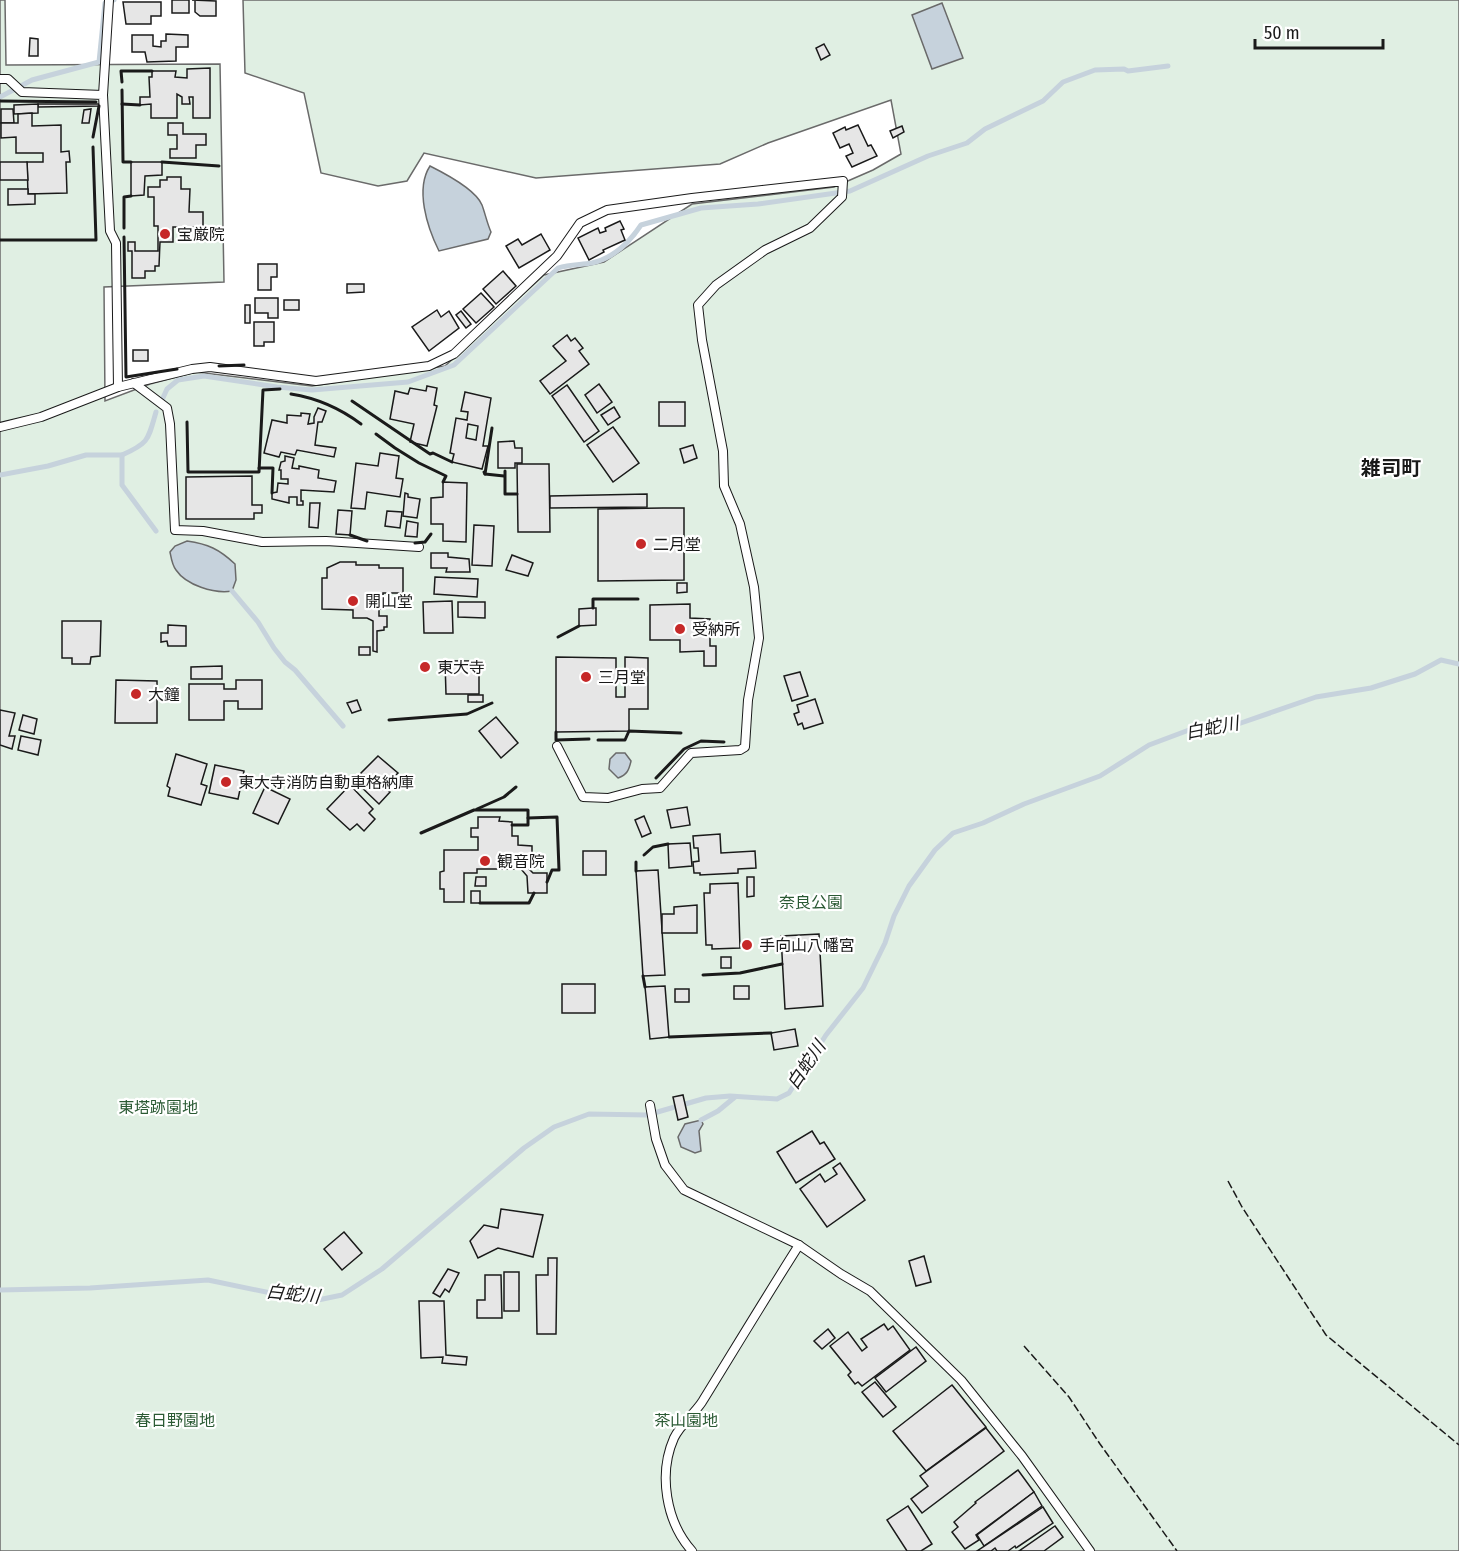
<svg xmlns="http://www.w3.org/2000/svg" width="1459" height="1551" font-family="'Fira Sans Condensed','Noto Sans JP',sans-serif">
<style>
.green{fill:#e0efe3;stroke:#6a6a6a;stroke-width:1.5}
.water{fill:#c6d2dc;stroke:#6a6a6a;stroke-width:1.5}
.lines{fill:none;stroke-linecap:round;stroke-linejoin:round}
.stream{stroke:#c6d2dc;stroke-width:5}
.building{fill:#e6e6e6;stroke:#1a1a1a;stroke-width:1.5;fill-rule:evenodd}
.lane-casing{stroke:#1a1a1a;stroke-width:10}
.lane{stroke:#fff;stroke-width:8}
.fence{stroke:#1a1a1a;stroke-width:1.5;stroke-dasharray:8 3;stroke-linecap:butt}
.wall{stroke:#1a1a1a;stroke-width:3}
.poi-dot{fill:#c62828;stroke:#fff;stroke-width:2}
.labels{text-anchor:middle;stroke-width:4.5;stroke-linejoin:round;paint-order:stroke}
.poi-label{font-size:16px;fill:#1a1a1a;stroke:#fff;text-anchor:start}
.park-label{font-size:16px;fill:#2b5a34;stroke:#fff}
.water-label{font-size:18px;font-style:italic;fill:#1a1a1a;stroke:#fff}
.quarter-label{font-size:20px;font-weight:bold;fill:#1a1a1a;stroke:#fff}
</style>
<rect width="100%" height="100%" fill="#fff"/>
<!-- green -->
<path class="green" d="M0 0H5L6 65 220 64 224 282 104 287 105 401 150 384 196 372 312 386 445 366 544 275 604 262 692 204 834 187 873 170 901 154 891 100 768 143 720 164 536 178 424 153 407 181 378 186 321 173 304 93 245 73 243 0H1459V1551H0Z"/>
<!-- water -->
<g class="water">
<path d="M942 3 963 58 932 69 912 15Z"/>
<path d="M430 166C444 173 476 190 482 205 485 213 487 223 491 232L488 239 439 251C427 227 415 189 430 166Z"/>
<path d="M187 541C208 544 219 549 235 564L236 580 232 591C214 594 186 585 176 570 172 565 171 557 170 552L175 546Z"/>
<path d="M616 753H625L631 761C629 770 627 775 618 778L609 769 610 759Z"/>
<path d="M701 1120 703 1124 699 1131 701 1151 695 1153 681 1147 678 1137 685 1124Z"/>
</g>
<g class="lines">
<!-- stream -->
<g class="stream">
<path d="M0 97 32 80 99 62 105 3 114 0"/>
<path d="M162 400 167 389 178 380 204 376 277 387 312 390 408 382 454 365 558 268C570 264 580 265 592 263 614 258 629 243 641 225L701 208 758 204 850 191 928 156 967 143 985 129 1043 101 1063 82 1095 70 1124 69 1128 71 1168 66"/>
<path d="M122 455C149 443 148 440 156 412"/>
<path d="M0 475 48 466 86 455H122V485L156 531"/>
<path d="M232 591 258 622 274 648 285 662 295 670 343 726"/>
<path d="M701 1120 718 1111 735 1097"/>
<path d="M0 1290 90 1288 208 1280 295 1298 318 1300 342 1295 382 1269 524 1148 554 1127 589 1114 647 1115 706 1098 730 1096 777 1099 789 1093 826 1035 863 988 885 943 894 916 909 886 935 850 953 833 983 823 1024 804 1100 776 1149 745 1189 730 1238 724 1316 697 1371 688 1415 674 1441 660 1459 664"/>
</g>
</g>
<!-- building -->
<g class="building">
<rect x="172" y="0" width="17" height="13"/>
<path d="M192 0 216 1V16H200L195 12V0Z"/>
<path d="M123 2H161V16H151V24H126Z"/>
<path d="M166 34 188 35V47H176V61L147 62 145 52H132V35H153V46L161 47V41H166Z"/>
<path d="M30 38 38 39V56H29Z"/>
<path d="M824 44 830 55 821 60 816 48Z"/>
<path d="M210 68V118H193V97H189L190 104H182V97L177 94V118H151V104L140 105V97H150L149 77H152V71H176L175 77 187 78V69Z"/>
<path d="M38 104H99V106L38 107Z"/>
<path d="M38 104V113L14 114V105Z"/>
<path d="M1 109H13L14 123H1Z"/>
<path d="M91 109 89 123H82L84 110Z"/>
<path d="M32 113V126L61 125V152L69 151 70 162H66L67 193 28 194 27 162H43V153H16V137L1 138V123H18V114Z"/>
<path d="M168 123H183V134H206V145H196V158H170V149H177V135H168Z"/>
<path d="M858 125 868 146 871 145 877 156 852 167 846 156 853 153 849 144 840 148 833 133 845 127 846 130Z"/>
<path d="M902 126 904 132 893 138 890 131Z"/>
<path d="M0 162H27L28 180H0Z"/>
<path d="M131 162H162V175L145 176 144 195 131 196Z"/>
<path d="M167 177H181V189H190L189 212H203V227H173V242H160L159 266H155V271H145V278H132V251H128V242H135V251H158V226H154V197H148V187H160V180H167Z"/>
<path d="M8 189H28V194H35V204L8 205Z"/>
<path d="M620 221 624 229 621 230 625 240 603 250 604 252 589 260 578 238 598 228 600 233 606 231 605 228Z"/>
<path d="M541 234 550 250 519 268 506 246 518 239 522 245Z"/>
<path d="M258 264H277V277H271V290H258Z"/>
<path d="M503 271 516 286 496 304 483 289Z"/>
<path d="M347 284H364V292L347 293Z"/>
<path d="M481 293 494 307 476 323 463 309Z"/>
<path d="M255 298H278V318H268V313H255Z"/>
<rect x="284" y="300" width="15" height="10"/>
<rect x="245" y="305" width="5" height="18"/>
<path d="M437 310 441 317 449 311 459 328 429 351 412 327Z"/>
<path d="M461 311 471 324 466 328 456 315Z"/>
<path d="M254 322H274V342H264V346H254Z"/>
<path d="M567 335 571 341 575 338 583 348 579 351 589 364 550 394 540 381 566 361 553 346Z"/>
<rect x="133" y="350" width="15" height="11"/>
<path d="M599 384 612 402 597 413 585 395Z"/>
<path d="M567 385 599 431 584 442 552 396Z"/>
<path d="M427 386 437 388 434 405 437 406 427 446 410 442 414 424 390 419 395 391 408 394 410 388 426 391Z"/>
<path d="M465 392 491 398 483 446H488L482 469 452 462 454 454 450 453 456 418 467 420 468 412 461 411ZM468 424 478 426 476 440 466 438Z"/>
<rect x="659" y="402" width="26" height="24"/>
<path d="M614 407 620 417 608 425 601 415Z"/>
<path d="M318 408 326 411 322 422H318L315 445 336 448 334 457 297 450 295 455 281 452 279 457 264 453 272 420 287 423V415L301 416V413L310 414 308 424 314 423V417Z"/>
<path d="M613 427 639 463 613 482 587 445Z"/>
<path d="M514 441 515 448H522V463H515V468H498V442Z"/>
<path d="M693 445 697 458 684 463 680 449Z"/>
<path d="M380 453 399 456 396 478 403 479 400 497 367 492 365 509 351 508 356 463 378 466Z"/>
<path d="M285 456 294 458 292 468 299 469V466L319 470 318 478 336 481 334 492 301 490V501H303V505H297V497H289V503L272 499V493L277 492 278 483 288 484V479H281V470H279L281 462 285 461Z"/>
<path d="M517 464H549L550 532H518Z"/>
<path d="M252 476V505H262V513H254V519H186V477Z"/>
<path d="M443 482 467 483 466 542 443 541V524H431V498L443 497Z"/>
<path d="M405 493 408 494V497L420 499 417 518 403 516Z"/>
<path d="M647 494V507L550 508V496Z"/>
<path d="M310 503H320L318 528 309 527Z"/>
<path d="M663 508H684V580L598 581V509Z"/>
<path d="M338 510 352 511 350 535 336 534Z"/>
<path d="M387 511 402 512 400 528 385 526Z"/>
<path d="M407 521 418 523 417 537 405 536Z"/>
<path d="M474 525 494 526 492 566 472 565Z"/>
<path d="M431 553H448V557L469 559 470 572H446L447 568H431Z"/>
<path d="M512 555 533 563 528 576 506 570Z"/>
<path d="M340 562H356V565H379V568H403V593H383V609H379V616H387V627H384V630L377 631V652L373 651V621L367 618H353V610L322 609V578H327V568Z"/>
<path d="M435 577 478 579 477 597 434 594Z"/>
<path d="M677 583H687V592L677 593Z"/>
<path d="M452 601 453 633H424L423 602Z"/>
<path d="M458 602H485V618L458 617Z"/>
<path d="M690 604V618L710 619V646H716V666H704V651L680 652V640H650V605Z"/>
<path d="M593 608H596V625L579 626V609Z"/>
<path d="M62 621H101L100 656 91 657 90 664H72V658H62Z"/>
<path d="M168 625 186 626V646H168L167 641 161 642V633H168Z"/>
<rect x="359" y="647" width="11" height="8"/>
<path d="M556 657 616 658V697H625V657L648 658V709H629V731L556 732Z"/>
<path d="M445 661H479V694H446Z"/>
<path d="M222 666V679H191V667Z"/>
<path d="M800 672 808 696 792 701 784 676Z"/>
<path d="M116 680 157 681V723H115Z"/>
<path d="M236 680H262V709H238V701H224V720H189V684H224V689H236Z"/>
<rect x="468" y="695" width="15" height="7"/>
<path d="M815 699 823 723 804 729 802 723 798 725 794 714 799 712 797 705Z"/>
<path d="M357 700 361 710 352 713 347 703Z"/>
<path d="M0 710 15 713 9 736H15L12 749 0 745Z"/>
<path d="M23 715 37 719 34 734 19 730Z"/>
<path d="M496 717 518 743 501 758 479 731Z"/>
<path d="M21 736 41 740 38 755 18 750Z"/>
<path d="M176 754 207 764 201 784 207 786 201 805 168 796 170 788 167 786Z"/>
<path d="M378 756 398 773 384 786 390 792 379 804 354 780Z"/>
<path d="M215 765 244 771 238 799 209 793Z"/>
<path d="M350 785 373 809 369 813 375 819 364 831 357 824 350 830 327 809Z"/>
<path d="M265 787 290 799 278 824 253 813Z"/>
<path d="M687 807 690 825 671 828 667 810Z"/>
<path d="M644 816 651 833 642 837 635 820Z"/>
<path d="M478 817H500L499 821 512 822V836H518V845L532 846V856L526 855V866L533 873H547V893H528L527 876 521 869H477V873H464V902H444V889H440V872L444 871V850H478V837H471V828H478Z"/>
<path d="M720 834 721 853 755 851 756 868 738 869V873L700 875V873H694L693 862 699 861 698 848H694L693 836Z"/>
<path d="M690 843 692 866 669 868 668 844Z"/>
<rect x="583" y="851" width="23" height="24"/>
<path d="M658 870 665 975 643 976 636 871Z"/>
<path d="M476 877H486V886H475Z"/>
<path d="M747 877H754V896L747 897Z"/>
<path d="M738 883 740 948 712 949V945H706L704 893H710V884Z"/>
<rect x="471" y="891" width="9" height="12"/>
<path d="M697 905V933H662V914H674V907Z"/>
<path d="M819 934 823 1006 785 1009 781 936Z"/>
<rect x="721" y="957" width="10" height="11"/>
<rect x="562" y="984" width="33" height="29"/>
<path d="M665 986 669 1037 650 1039 645 987Z"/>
<rect x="734" y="986" width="15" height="13"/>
<rect x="675" y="989" width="14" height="13"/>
<path d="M795 1029 798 1046 774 1050 771 1033Z"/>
<path d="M683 1095 688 1117 678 1120 673 1097Z"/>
<path d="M812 1131 820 1144 824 1142 835 1159 796 1183 777 1152Z"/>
<path d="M840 1163 865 1200 827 1227 800 1189 820 1174 825 1182 837 1174 833 1168Z"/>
<path d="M501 1209 543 1215 533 1257 498 1248 478 1258 470 1241 484 1225 498 1228Z"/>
<path d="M344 1232 362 1253 342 1270 324 1249Z"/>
<path d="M924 1256 931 1282 916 1286 909 1261Z"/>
<path d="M548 1258H557L556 1334H537L536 1275H548Z"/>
<path d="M448 1269 459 1273 449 1292 445 1289 440 1297 433 1293Z"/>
<rect x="504" y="1272" width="15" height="39"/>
<path d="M485 1275H501L502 1318H477V1300H485Z"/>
<path d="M419 1301H444L446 1355 467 1357 466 1365 442 1363 443 1357 421 1358Z"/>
<path d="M884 1324 888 1330 893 1326 910 1350 862 1386 858 1382 855 1384 848 1375 851 1372 830 1346 848 1332 862 1351 867 1347 861 1339Z"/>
<path d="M828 1329 835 1338 822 1349 814 1341Z"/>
<path d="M916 1347 926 1361 886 1392 875 1378Z"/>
<path d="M875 1382 896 1407 883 1417 862 1392Z"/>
<path d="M952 1385 986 1427 926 1471 893 1431Z"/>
<path d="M986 1428 1004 1451 922 1513 911 1499 928 1486 920 1476Z"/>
<path d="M1018 1470 1034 1492 976 1535 979 1540 965 1549 952 1532 958 1527 954 1522 976 1503 975 1502Z"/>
<path d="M1034 1492 1042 1506 984 1546 977 1535Z"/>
<path d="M908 1506 932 1544 921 1551H907L887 1520Z"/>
<path d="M1043 1507 1053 1523 1016 1548 1015 1546 1008 1551H997L995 1548 991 1551H977Z"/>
<path d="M1055 1526 1063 1537 1044 1551H1019Z"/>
</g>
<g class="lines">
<defs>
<g id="lane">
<path d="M0 79H8L22 92 103 95 110 231 116 243 118 387"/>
<path d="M103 95 109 0"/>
<path d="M134 383 167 408 170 424 175 530 203 531 262 542 326 541 419 547"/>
<path d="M0 427 41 417 118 387 192 369 210 367 316 381 429 366 454 354 557 256 580 223 607 210 692 198 843 181 842 197 810 228 765 250 716 285 698 305 702 340 723 451 724 486 740 524 754 587 759 638 748 700 745 747 740 750 691 753 660 788 642 789 608 798 583 797 557 746"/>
<path d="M650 1105 656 1139 665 1165 684 1190 799 1245 841 1274 870 1291 961 1380 1022 1456 1090 1551"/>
<path d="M692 1551C666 1522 658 1474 674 1438 680 1425 694 1414 702 1402 734 1350 766 1297 799 1245"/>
</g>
</defs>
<!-- lane casing -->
<use href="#lane" class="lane-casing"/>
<!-- lane -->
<use href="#lane" class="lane"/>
<!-- fence -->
<g class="fence">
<path d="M1228 1181 1242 1207 1326 1335 1459 1445"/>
<path d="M1024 1346 1069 1397 1100 1444 1177 1551"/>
</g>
<!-- wall -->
<g class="wall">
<path d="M122 82 121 71H152"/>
<path d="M122 90 123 162H131"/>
<path d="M0 101 96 102"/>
<path d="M122 104 140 105"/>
<path d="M93 137 99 106"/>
<path d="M162 162 219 166"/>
<path d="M124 228V197L131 196"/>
<path d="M124 237 126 377 177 369"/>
<path d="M0 240H96L93 147"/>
<path d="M219 366 244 365"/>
<path d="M291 394C316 398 341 409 361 424"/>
<path d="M352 401 430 454 433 453 452 462"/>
<path d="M187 422 188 472H259L263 390 280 389"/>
<path d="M376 434 395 448 419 463 446 476 443 482"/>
<path d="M259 468H273L272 493"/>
<path d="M505 471V494H517"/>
<path d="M484 472 485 474 504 476"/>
<path d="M485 474 492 428"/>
<path d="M350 535 367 541"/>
<path d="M415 543 425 542 431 534"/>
<path d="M593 608V599H638"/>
<path d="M558 637 579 626"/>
<path d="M389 720 467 714 492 703"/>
<path d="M556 732V740L589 739"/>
<path d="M598 740H625L629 731 681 733"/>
<path d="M656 778 684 749 701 741 724 742"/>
<path d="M477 809 504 797 516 787"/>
<path d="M528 818 557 817 559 870H552L547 882"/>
<path d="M421 833 474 810H528V825H512"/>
<path d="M644 855 653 847 668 844"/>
<path d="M636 871V862"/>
<path d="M480 903H529L534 893"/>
<path d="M703 975 740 973 782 964"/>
<path d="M643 976 645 987"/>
<path d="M669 1037 771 1033"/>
</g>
</g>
<!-- markers -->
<g class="poi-dot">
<circle cx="165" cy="234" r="6"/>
<circle cx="641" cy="544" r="6"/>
<circle cx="353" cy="601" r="6"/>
<circle cx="680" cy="629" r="6"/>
<circle cx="425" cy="667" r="6"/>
<circle cx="586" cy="677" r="6"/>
<circle cx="136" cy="694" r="6"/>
<circle cx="226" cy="782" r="6"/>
<circle cx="485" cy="861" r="6"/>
<circle cx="747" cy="945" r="6"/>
</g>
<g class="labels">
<!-- poi labels -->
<g class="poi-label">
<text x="177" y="240">宝厳院</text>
<text x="653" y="550">二月堂</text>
<text x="365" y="607">開山堂</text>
<text x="692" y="635">受納所</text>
<text x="437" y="673">東大寺</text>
<text x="598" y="683">三月堂</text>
<text x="148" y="700">大鐘</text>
<text x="238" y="788">東大寺消防自動車格納庫</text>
<text x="497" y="867">観音院</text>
<text x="759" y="951">手向山八幡宮</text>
</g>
<!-- park labels -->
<g class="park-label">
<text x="811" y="908">奈良公園</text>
<text x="158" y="1113">東塔跡園地</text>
<text x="175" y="1426">春日野園地</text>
<text x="686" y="1426">茶山園地</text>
</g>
<!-- water labels -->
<g class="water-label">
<text transform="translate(1212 728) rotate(-11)" y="6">白蛇川</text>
<text transform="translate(806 1065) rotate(-56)" y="6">白蛇川</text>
<text transform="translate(293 1294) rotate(6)" y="6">白蛇川</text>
</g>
<!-- quarter labels -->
<g class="quarter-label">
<text x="1391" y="475">雑司町</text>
</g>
</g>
<!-- scale -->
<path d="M1255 39v9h128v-9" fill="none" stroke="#1a1a1a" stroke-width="3"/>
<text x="1264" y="39" font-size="18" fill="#1a1a1a" stroke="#ffffff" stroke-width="4.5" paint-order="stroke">50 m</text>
</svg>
